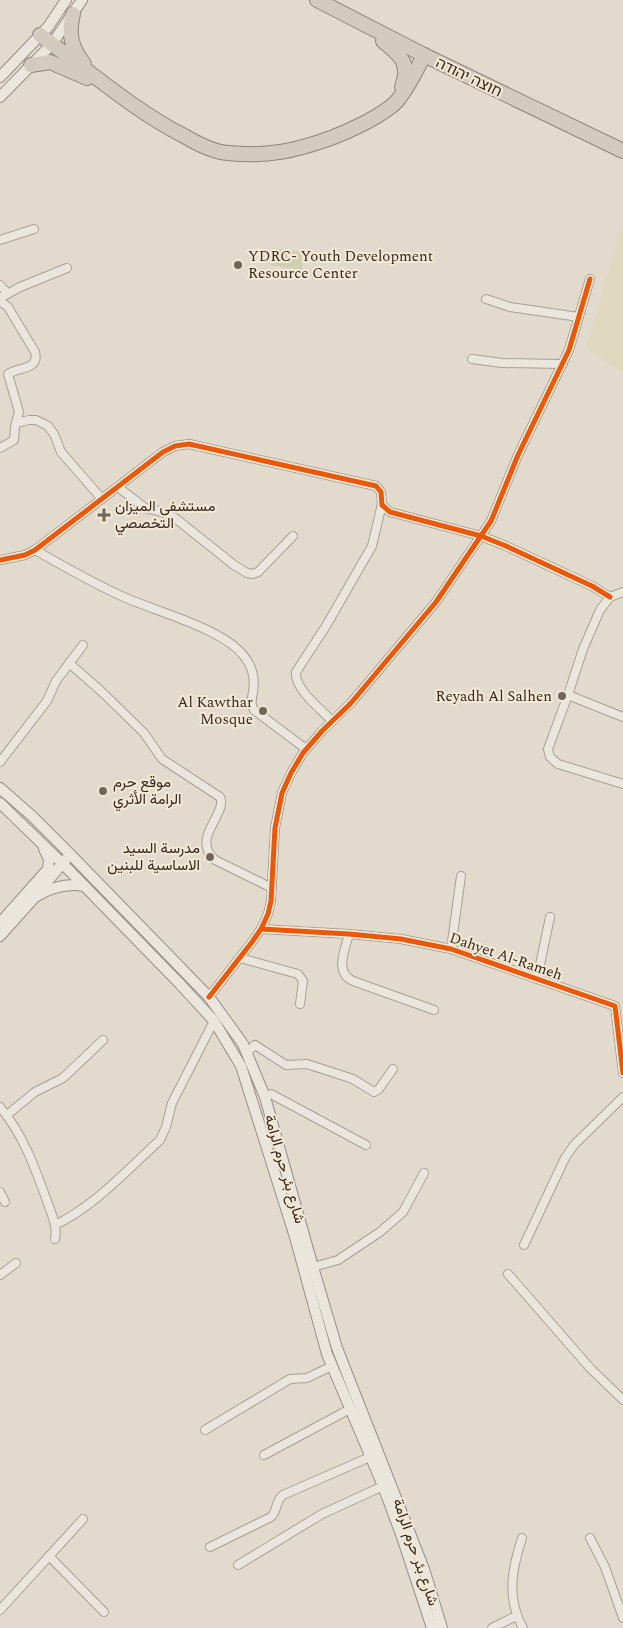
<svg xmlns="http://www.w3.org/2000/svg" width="623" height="1628" font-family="Spectral,Vazirmatn,'Noto Sans Hebrew',serif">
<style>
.farmland{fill:#e0d8bf}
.green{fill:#d1cfb1}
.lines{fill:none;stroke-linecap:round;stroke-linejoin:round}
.street-casing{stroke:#a7a096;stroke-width:10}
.secondary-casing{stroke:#968f86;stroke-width:12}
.highway-casing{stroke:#8d857d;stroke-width:16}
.street{stroke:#eae6de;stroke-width:8}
.secondary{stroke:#eae6de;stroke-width:10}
.highway{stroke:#d4cbbf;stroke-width:14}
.cycleway-casing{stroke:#f2e8d4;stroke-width:8}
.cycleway{stroke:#e8590c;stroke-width:5}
.poi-dot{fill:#71665c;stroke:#f2e8d4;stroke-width:2}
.labels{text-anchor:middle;stroke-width:4;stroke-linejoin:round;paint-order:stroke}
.street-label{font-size:15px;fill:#34281f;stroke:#f2e8d4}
.poi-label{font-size:15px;fill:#34281f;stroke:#f2e8d4;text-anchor:start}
</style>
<rect width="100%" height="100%" fill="#e2dacd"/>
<!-- farmland -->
<path class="farmland" d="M623 222V372L586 349Z"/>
<!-- green -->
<path class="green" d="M272 248 302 252V270L271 265Z"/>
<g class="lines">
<defs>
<g id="street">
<path d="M0 240 34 229"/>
<path d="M0 285 7 293"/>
<path d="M0 298 20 287 67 268"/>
<path d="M486 299 510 307 579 317"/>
<path d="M0 301 8 307 35 352C40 370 18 367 8 374L19 412 15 427 14 440 0 448"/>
<path d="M472 359 502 363 563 364"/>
<path d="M16 423 29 420H36L48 426 54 434 61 452 102 499"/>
<path d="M118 487 145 508 159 511 175 518 234 565 247 573 253 574 258 572 293 536"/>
<path d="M35 550C65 567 94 584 126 598 158 612 228 630 246 659 253 668 255 681 253 692 252 699 250 703 254 710L306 749"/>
<path d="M0 560 25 555 35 550 163 452 175 446 189 444 376 486 381 492 382 505 390 512 481 536 506 546 592 586 610 597"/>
<path d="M623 592 610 597 600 610 583 649 568 695 548 749 550 757 558 764 623 784"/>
<path d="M69 663 101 691 144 733 162 759 220 797C228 814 190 838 215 860L272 888"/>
<path d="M568 695 623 717"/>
<path d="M332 721C321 709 294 689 296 672L326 626 372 546 382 504"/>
<path d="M0 762 47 701 56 681 83 645"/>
<path d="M261 929 349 934 401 939 451 949 615 1006 623 1073"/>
<path d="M349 934C345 950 334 972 353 981L434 1010"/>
<path d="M451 949 461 876"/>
<path d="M240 958 298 974 303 981 300 1004"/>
<path d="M537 979 550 917"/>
<path d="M209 997 252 942 261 929 268 914 271 901 275 828 282 793 291 773 303 753 322 731 351 703 436 602 491 521 518 455 569 350 590 279"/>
<path d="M246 1053 255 1045 286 1065 307 1064 353 1079 374 1092 379 1089 393 1069"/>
<path d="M265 1097 271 1094 366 1145"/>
<path d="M0 1107C23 1134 35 1168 47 1201 51 1213 58 1227 55 1239"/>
<path d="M7 1115 35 1092 63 1078 103 1040"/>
<path d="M0 1192 5 1202"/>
<path d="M55 1225C95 1206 127 1170 160 1140L166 1127 172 1103 214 1021"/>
<path d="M524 1245 565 1158 574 1145 623 1097"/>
<path d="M313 1267 338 1260 380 1232 403 1212 424 1173"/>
<path d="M508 1274 590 1368 623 1400"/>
<path d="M0 1275 16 1263"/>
<path d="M205 1430 290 1379 307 1378 332 1366"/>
<path d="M264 1455 350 1409"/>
<path d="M522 1538C512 1569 506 1598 523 1628"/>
<path d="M590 1538 605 1567 623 1618"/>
<path d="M210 1547 271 1517C278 1510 275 1501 283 1495L370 1457"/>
<path d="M49 1556 104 1612"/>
<path d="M238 1565 322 1514 383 1486"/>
<path d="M0 1610 83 1519"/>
<path d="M492 1628 516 1616"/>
</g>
<g id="secondary">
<path d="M0 77 48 27 66 0"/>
<path d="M0 97 52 44 82 0"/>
<path d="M0 788 32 816 70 854 179 966 209 997 243 1044 265 1097 313 1267 337 1348 424 1569 442 1628"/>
<path d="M0 803 62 863 179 983 214 1021 241 1066 295 1237 327 1354 383 1486 402 1537 432 1628"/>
<path d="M37 894 66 859"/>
<path d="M0 923 48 869 49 859 44 849"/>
<path d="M0 936 35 897C50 888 67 883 84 886"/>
</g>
<g id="highway">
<path d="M317 0 424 55 623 151"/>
<path d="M73 14C68 34 71 47 84 64"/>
<path d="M40 35C88 70 133 110 186 137 198 144 213 152 228 153 267 157 295 151 331 138 350 131 384 115 397 101 408 88 416 71 424 55"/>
<path d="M383 41C400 55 411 63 402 87"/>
<path d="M31 65 50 62 87 78"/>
</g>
</defs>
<!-- street casing -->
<use href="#street" class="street-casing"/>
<!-- secondary casing -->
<use href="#secondary" class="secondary-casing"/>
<!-- highway casing -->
<use href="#highway" class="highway-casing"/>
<!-- street -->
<use href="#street" class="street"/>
<!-- secondary -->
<use href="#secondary" class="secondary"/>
<!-- highway -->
<use href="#highway" class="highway"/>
<defs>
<g id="cycleway">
<path d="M0 560 25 555 35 550 163 452 175 446 189 444 376 486 381 492 382 505 390 512 481 536 506 546 592 586 610 597"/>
<path d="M261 929 349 934 401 939 451 949 615 1006 623 1073"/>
<path d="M209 997 252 942 261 929 268 914 271 901 275 828 282 793 291 773 303 753 322 731 351 703 436 602 491 521 518 455 569 350 590 279"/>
</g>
</defs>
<!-- cycleway casing -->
<use href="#cycleway" class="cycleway-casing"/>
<!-- cycleway -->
<use href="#cycleway" class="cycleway"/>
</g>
<!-- markers -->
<g class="poi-dot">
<circle cx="238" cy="265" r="5"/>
<path d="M101.5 507.5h5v5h5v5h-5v5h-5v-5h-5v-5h5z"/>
<circle cx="562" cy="696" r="5"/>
<circle cx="263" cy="711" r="5"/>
<circle cx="103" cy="791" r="5"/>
<circle cx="210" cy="857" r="5"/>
</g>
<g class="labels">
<!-- street labels -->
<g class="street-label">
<text transform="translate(469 77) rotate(26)" y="5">חוצה יהודה</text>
<text transform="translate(506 956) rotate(19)" y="5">Dahyet Al-Rameh</text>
<text transform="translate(285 1169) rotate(74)" y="5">شارع بئر حرم الرامة</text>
<text transform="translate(416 1552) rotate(71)" y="5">شارع بئر حرم الرامة</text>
</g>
<!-- poi labels -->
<g class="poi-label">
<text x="248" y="261">YDRC- Youth Development<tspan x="248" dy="17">Resource Center</tspan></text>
<text x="115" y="511">مستشفى الميزان<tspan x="115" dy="17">التخصصي</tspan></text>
<text x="552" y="701" text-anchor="end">Reyadh Al Salhen</text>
<text x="253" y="707" text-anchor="end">Al Kawthar<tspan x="253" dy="17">Mosque</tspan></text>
<text x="113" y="787">موقع حرم<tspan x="113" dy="17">الرامة الأثري</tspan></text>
<text x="200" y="853" text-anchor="end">مدرسة السيد<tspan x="200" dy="17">الاساسية للبنين</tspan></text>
</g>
</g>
</svg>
